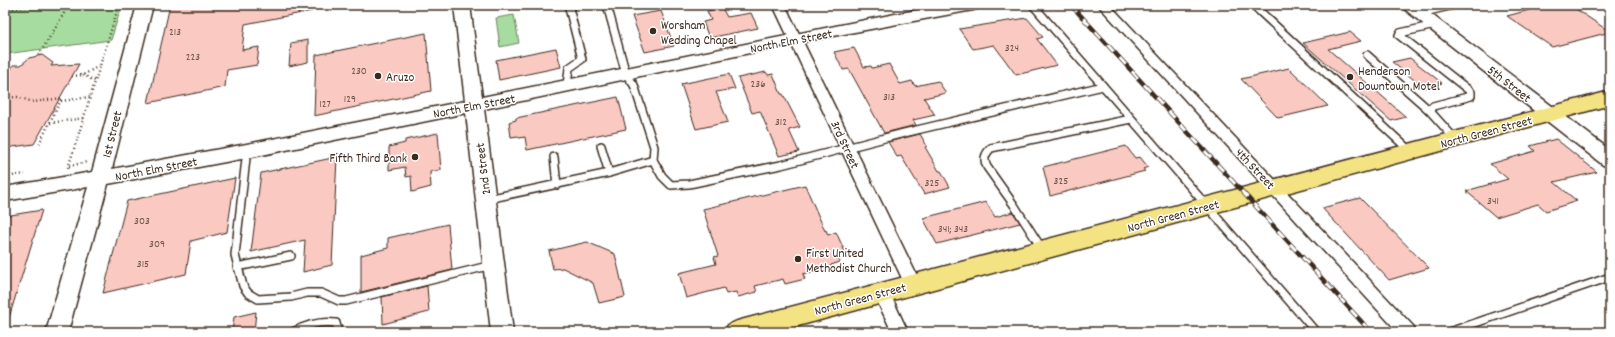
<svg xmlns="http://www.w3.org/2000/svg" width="1615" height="337" font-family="Dekko,sans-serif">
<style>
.green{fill:#a6dc9f;stroke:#70835e}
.building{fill:#fac9c2;stroke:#3b2a1e}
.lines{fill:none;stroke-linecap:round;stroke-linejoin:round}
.lane-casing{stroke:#3b2a1e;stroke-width:10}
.street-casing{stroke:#3b2a1e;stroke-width:3}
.secondary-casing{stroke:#3b2a1e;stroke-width:3}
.primary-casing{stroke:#3b2a1e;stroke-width:3}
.path{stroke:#3b2a1e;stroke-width:2.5;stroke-dasharray:1 3;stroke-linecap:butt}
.lane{stroke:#fff;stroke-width:7}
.street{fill:#fff;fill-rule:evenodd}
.secondary{fill:#fff;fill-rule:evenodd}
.primary{fill:#f4e382;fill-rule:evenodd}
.rail-casing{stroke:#3b2a1e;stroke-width:4.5}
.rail{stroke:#fff;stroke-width:3;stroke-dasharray:9;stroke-linecap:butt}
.poi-dot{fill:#3b2a1e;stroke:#fff;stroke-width:1.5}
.labels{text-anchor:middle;stroke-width:3;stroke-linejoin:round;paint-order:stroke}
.number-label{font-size:11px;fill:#6b5247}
.poi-label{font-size:13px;fill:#3b2a1e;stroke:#fff;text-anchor:start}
.street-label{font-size:13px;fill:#3b2a1e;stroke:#fff}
</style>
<rect width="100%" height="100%" fill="#fff"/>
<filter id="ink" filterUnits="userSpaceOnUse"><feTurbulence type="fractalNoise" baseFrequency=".025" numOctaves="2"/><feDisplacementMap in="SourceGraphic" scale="8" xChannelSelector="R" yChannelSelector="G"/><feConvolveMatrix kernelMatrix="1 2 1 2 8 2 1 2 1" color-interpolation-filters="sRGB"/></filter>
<g filter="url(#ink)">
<!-- green -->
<g class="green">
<path d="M32 5H122L111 40 5 54V8Z"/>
<path d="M514 15 519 43 500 47 496 18Z"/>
</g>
<!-- building -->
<g class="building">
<path d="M170 5H312V11L245 24 242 50 259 47 257 65 227 70 225 87 148 103Z"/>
<path d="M1548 5H1570L1610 32 1552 47 1507 16Z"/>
<path d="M722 8 727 17 751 13 758 28 709 38 703 22 711 20 707 11Z"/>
<path d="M661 11 674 46 645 52 632 16Z"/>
<path d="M1027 18 1043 37 1037 39 1057 65 1016 75 994 45 973 49 959 29Z"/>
<path d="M1350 32 1361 41 1328 49 1406 117 1391 121 1303 43Z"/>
<path d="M426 33 431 91 314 116 316 55Z"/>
<path d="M308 40V62L289 66 291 43Z"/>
<path d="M556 48 561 67 499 80 496 60Z"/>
<path d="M854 48 864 67 871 66 872 68 889 64 900 84 912 81 915 86 938 81 946 93 924 98 935 115 913 120 916 125 884 133 849 69 843 70 834 52Z"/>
<path d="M42 55 53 63 51 66 79 64 34 144 5 148V72L10 71 13 65H21L29 58Z"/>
<path d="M1410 58 1442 83 1424 88 1392 62Z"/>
<path d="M1289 68 1328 106 1278 118 1241 79Z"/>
<path d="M766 72 768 75 773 74 781 94H783L800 127 789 130 799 152 779 156 760 111 752 113 738 78Z"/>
<path d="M729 74 735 89 716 92 728 122 696 129 681 84Z"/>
<path d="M618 97 626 129 527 150 525 137 519 138 518 136 511 137 509 122 516 120V118Z"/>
<path d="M438 133 441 170 430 172 431 187 412 192 411 176 406 177 405 167 389 170V147L405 143V140Z"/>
<path d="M920 134 927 146 925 147 939 171H941L950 187 924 194 901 156 897 157 888 142Z"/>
<path d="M1556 139 1597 172 1554 182 1577 201 1546 211 1538 204 1496 217 1466 191 1508 179 1490 164 1535 151 1530 146Z"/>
<path d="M1126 146 1135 158 1140 157 1148 167 1143 169 1145 171 1050 196 1043 167Z"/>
<path d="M337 157 332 265 303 272 305 240 251 252 261 173Z"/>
<path d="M235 178 227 232 191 241 186 274 103 293 127 201Z"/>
<path d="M805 185 825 231 826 230 828 235 836 232 846 254 837 256 840 262 831 265V267L803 274 805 279 785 284 783 279 755 286 757 292 738 297 736 292 726 294 724 288 686 298 679 273 716 264 714 257 718 256 703 209Z"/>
<path d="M1360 198 1429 268 1389 280 1322 208Z"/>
<path d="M986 202 995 217 1013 212 1020 223 937 244 923 218Z"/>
<path d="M42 210 8 321 5 320V216Z"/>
<path d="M448 224 452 270 361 292V255L388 248V238Z"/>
<path d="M587 242 615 254 625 297 599 303 593 283 563 268 553 269 549 251Z"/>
<path d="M427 286 429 312 383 324 382 297Z"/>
<path d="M256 312 254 332H232L234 317Z"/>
</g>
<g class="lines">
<defs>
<g id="lane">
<path d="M607 5 626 74 634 85 654 147 653 160 662 176 671 185 689 184 781 165 904 133 1103 86"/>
<path d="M1033 5 1316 332"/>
<path d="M1253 5 1410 151"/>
<path d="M1420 13 1454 5"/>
<path d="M1435 25 1400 33 1399 35 1471 92V96L1433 106 1429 110 1455 139"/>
<path d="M1367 55 1429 110"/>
<path d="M567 86 569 68 582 59 569 8 573 5"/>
<path d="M601 146 609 173"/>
<path d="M247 150 235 255 243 286 248 293 258 299 291 297 307 293H321L339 301H346L492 265"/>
<path d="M554 157 557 185"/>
<path d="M488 199 609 173 653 160"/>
<path d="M1042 249 1014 205 987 167C983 159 985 154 991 148L1131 119"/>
<path d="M237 267 291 256"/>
<path d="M293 332C306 325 321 321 336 323L338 332"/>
<path d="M1449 332 1610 277"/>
</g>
<g id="street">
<path d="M773 5H785L921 284 919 289 913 290 907 289Z"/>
<path d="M1098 5H1110L1414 327 1416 332H1398Z"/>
<path d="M881 285 887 287 908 332H892L873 292 875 287Z"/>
</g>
<g id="secondary">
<path d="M137 5H153L112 169 252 143 465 101 454 5H470L482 97 895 14 945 5H981L979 8 973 10 817 39 484 109 513 332H491L466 113 252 157 108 184 68 332H46L88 187 5 201V187L92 172Z"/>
<path d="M1401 5H1419L1610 150V167L1603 165 1403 8Z"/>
</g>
<path id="primary" d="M1610 91V105L776 332H725L728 325 737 321Z"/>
</defs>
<!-- lane casing -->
<use href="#lane" class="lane-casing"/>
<!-- street casing -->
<use href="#street" class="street-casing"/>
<!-- secondary casing -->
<use href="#secondary" class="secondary-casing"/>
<!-- primary casing -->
<use href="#primary" class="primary-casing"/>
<!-- path -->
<g class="path">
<path d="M5 9 43 5"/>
<path d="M39 55 69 5"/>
<path d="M83 75 95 81"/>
<path d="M72 76 83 75 101 65"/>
<path d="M5 98 17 97 34 102 62 98 39 144"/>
<path d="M61 101 90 97"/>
<path d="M50 123 84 118"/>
<path d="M69 166 87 162"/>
<path d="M68 168 119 5"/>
<path d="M5 177 25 174"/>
</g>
<!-- lane -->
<use href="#lane" class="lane"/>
<!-- street -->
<use href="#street" class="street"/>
<!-- secondary -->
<use href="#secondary" class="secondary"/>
<!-- primary -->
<use href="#primary" class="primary"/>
<defs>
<path id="rail" d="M1071 5 1371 332"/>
</defs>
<!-- rail casing -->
<use href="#rail" class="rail-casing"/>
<!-- rail -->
<use href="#rail" class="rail"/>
</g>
</g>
<!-- markers -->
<g class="poi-dot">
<circle cx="653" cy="31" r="4"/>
<circle cx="378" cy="76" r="4"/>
<circle cx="1350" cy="77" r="4"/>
<circle cx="415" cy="157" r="4"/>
<circle cx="798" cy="259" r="4"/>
</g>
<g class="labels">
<!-- number labels -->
<g class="number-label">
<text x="175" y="35">213</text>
<text x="1012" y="51">324</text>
<text x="193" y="60">223</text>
<text x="359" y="74">230</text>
<text x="758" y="87">236</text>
<text x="889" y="100">313</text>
<text x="350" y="102">129</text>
<text x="325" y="107">127</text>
<text x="781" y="125">312</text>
<text x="1061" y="184">325</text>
<text x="932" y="186">325</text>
<text x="1493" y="204">341</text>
<text x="142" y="224">303</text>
<text x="953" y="232">341; 343</text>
<text x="157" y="247">309</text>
<text x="143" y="267">315</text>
</g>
<!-- poi labels -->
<g class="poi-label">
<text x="661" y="29">Worsham<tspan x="661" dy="15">Wedding Chapel</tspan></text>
<text x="1358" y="75">Henderson<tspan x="1358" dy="15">Downtown Motel</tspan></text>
<text x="386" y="81">Aruzo</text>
<text x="407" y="162" text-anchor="end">Fifth Third Bank</text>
<text x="806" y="257">First United<tspan x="806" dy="15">Methodist Church</tspan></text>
</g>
<!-- street labels -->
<g class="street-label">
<text transform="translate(791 40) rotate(-11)" y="5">North Elm Street</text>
<text transform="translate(1510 83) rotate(38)" y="5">5th Street</text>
<text transform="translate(474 105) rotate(-11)" y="5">North Elm Street</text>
<text transform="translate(1486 131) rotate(-15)" y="5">North Green Street</text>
<text transform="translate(111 134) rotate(-76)" y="5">1st Street</text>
<text transform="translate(846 144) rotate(65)" y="5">3rd Street</text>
<text transform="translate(156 168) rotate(-11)" y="5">North Elm Street</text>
<text transform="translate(1256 168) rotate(47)" y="5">4th Street</text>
<text transform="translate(482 169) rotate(-97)" y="5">2nd Street</text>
<text transform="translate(1173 215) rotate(-15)" y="5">North Green Street</text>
<text transform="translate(860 298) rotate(-15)" y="5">North Green Street</text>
</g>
</g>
<!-- margin -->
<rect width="1615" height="337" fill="none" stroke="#fff" stroke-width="20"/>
<rect x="10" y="10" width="1595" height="317" fill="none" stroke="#3b2a1e" stroke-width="1.5" filter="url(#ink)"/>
</svg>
